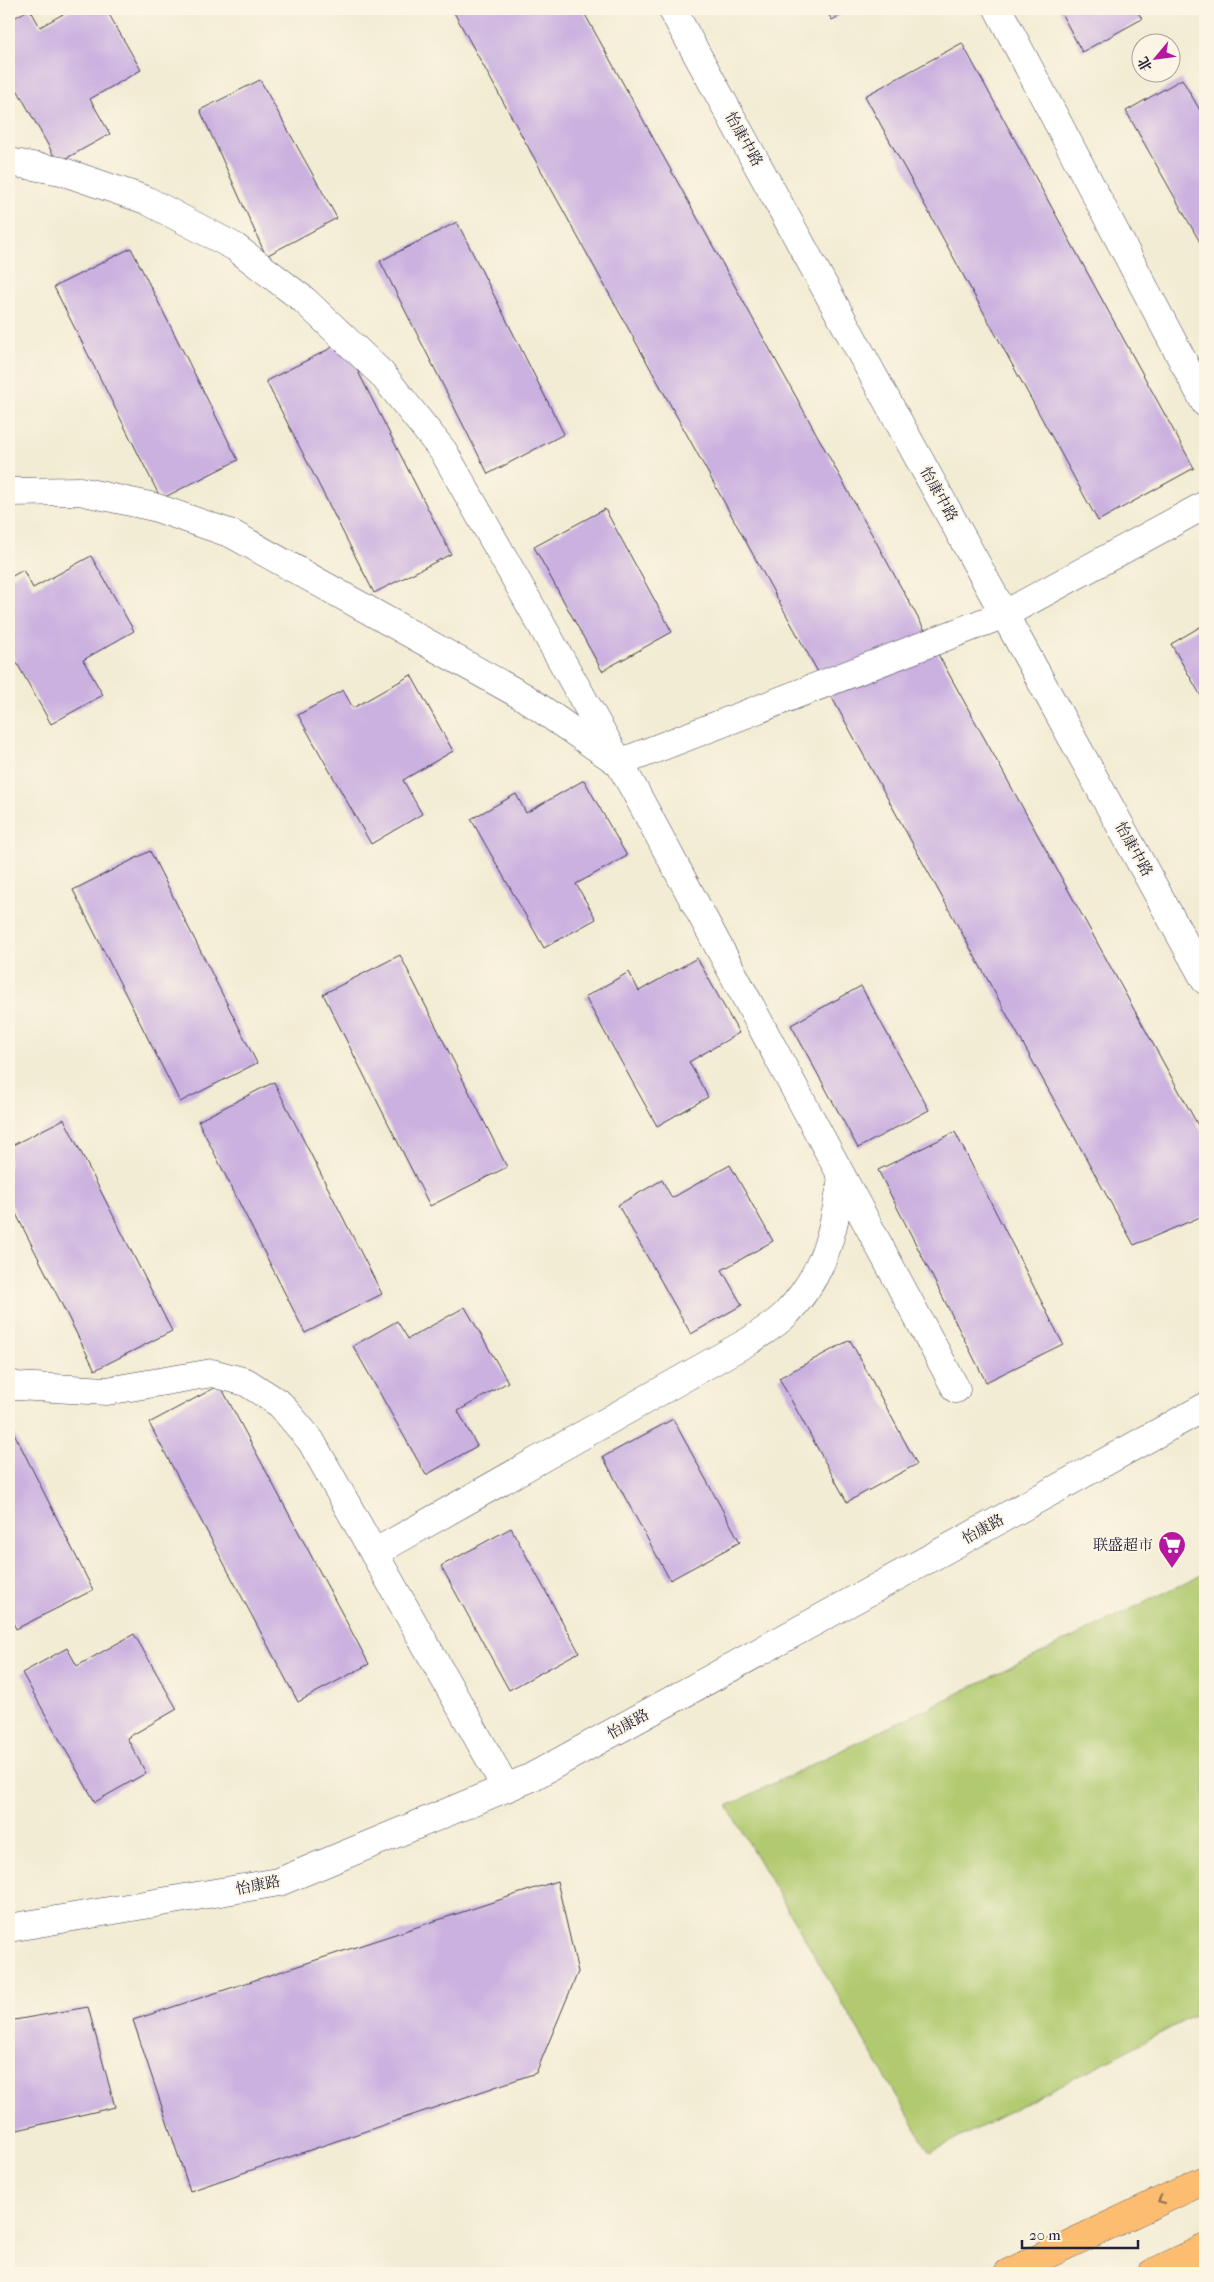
<svg xmlns="http://www.w3.org/2000/svg" width="1214" height="2282" font-family="'IM FELL French Canon','Noto Serif SC',serif">
<style>
.green{fill:#b1ca70;stroke:#6a7656}
.building{fill:#cbb1e0}
.lines{fill:none;stroke-linecap:round;stroke-linejoin:round}
.minor-casing{stroke:#414052;stroke-width:29}
.tertiary-casing{stroke:#414052;stroke-width:29}
.motorway-casing{stroke:#414052;stroke-width:29}
.minor{stroke:#fff;stroke-width:28}
.tertiary{stroke:#fff;stroke-width:28}
.motorway{stroke:#fcbd6f;stroke-width:28}
.oneway{stroke:#8f7055}
.labels{text-anchor:middle;stroke-width:4;stroke-linejoin:round;paint-order:stroke}
.street-label{font-size:15px;fill:#22223b;stroke:#fcf5e5}
.poi-label{font-size:15px;fill:#22223b;stroke:#fcf5e5;text-anchor:end}
</style>
<rect width="100%" height="100%" fill="#fcf5e5"/>
<filter id="ink" filterUnits="userSpaceOnUse"><feTurbulence type="fractalNoise" baseFrequency=".02" numOctaves="2"/><feDisplacementMap in="SourceGraphic" scale="10" xChannelSelector="R" yChannelSelector="G"/><feConvolveMatrix kernelMatrix="1 2 1 2 8 2 1 2 1" color-interpolation-filters="sRGB"/></filter>
<filter id="wash" filterUnits="userSpaceOnUse"><feTurbulence type="fractalNoise" baseFrequency=".0096" numOctaves="4" result="noise"/><feDisplacementMap in="SourceGraphic" scale="20" xChannelSelector="R" yChannelSelector="G"/><feGaussianBlur stdDeviation="1.12" result="paint"/><feColorMatrix in="noise" values="0 0 0 0 0 0 0 0 0 0 0 0 0 0 0 0 0 1.4 0 .05"/><feComposite in="paint" operator="in"/></filter>
<g filter="url(#wash)">
<rect width="100%" height="100%" fill="#f3ecd4"/>
<!-- green -->
<path class="green" d="M1205 1573V2010L930 2153 727 1806Z"/>
<g id="blocks">
<!-- building -->
<g class="building">
<path d="M30 9 40 27 72 9H106L141 70 90 99 110 134 58 163 9 75V21Z"/>
<path d="M452 9H582L1205 1138V1215L1134 1245Z"/>
<path d="M825 9H851L832 20Z"/>
<path d="M1059 9H1136L1142 19 1082 52Z"/>
<path d="M962 43 1194 468 1098 521 865 96Z"/>
<path d="M1182 79 1205 119V251L1126 111Z"/>
<path d="M260 80 337 218 266 256 200 110Z"/>
<path d="M457 222 564 434 488 474 380 261Z"/>
<path d="M131 248 238 460 161 499 54 287Z"/>
<path d="M343 342 451 554 374 593 266 381Z"/>
<path d="M605 509 672 632 602 671 534 547Z"/>
<path d="M91 556 134 631 83 660 103 695 51 724 9 649V578L23 570 33 588Z"/>
<path d="M1205 624V703L1171 644Z"/>
<path d="M411 675 453 751 403 780 422 814 371 844 298 715 343 690 353 708Z"/>
<path d="M584 780 627 856 576 884 596 919 544 948 471 819 516 794 526 813Z"/>
<path d="M150 851 257 1063 180 1102 73 890Z"/>
<path d="M400 955 507 1167 430 1206 323 994Z"/>
<path d="M697 958 739 1033 689 1062 708 1097 657 1126 585 997 629 972 639 991Z"/>
<path d="M861 986 929 1110 858 1148 791 1025Z"/>
<path d="M274 1082 382 1294 305 1333 198 1121Z"/>
<path d="M64 1119 172 1331 95 1370 9 1200V1147Z"/>
<path d="M955 1132 1063 1344 986 1382 878 1170Z"/>
<path d="M730 1165 773 1241 722 1270 742 1305 691 1334 618 1205 662 1180 672 1198Z"/>
<path d="M465 1307 508 1382 458 1411 477 1446 426 1475 353 1346 397 1321 408 1339Z"/>
<path d="M850 1340 917 1464 847 1502 779 1378Z"/>
<path d="M220 1385 369 1664 298 1702 149 1423Z"/>
<path d="M673 1419 740 1542 670 1580 603 1457Z"/>
<path d="M9 1423 93 1590 16 1629 9 1614Z"/>
<path d="M511 1528 579 1652 509 1690 441 1566Z"/>
<path d="M134 1634 177 1709 127 1738 146 1773 95 1802 22 1673 67 1648 77 1666Z"/>
<path d="M557 1881 578 1972 536 2073 190 2191 133 2020Z"/>
<path d="M88 2007 115 2107 9 2132V2021Z"/>
</g>
</g>
</g>
<g filter="url(#ink)">
<use href="#blocks" fill-opacity="0" stroke="#414052" stroke-width="1"/>
<g class="lines">
<defs>
<g id="minor">
<path d="M672 9 1205 980"/>
<path d="M998 9 1205 403"/>
<path d="M9 162 61 171 146 200 235 247 304 300 381 373 444 452 635 791 956 1389"/>
<path d="M9 492 80 491 154 507 232 534 524 697 619 763 1005 614 1205 505"/>
<path d="M9 1383 16 1386 107 1391 212 1373 246 1382 280 1404 311 1441 506 1788"/>
<path d="M374 1553 751 1340C762 1332 775 1325 785 1315 825 1274 834 1231 842 1177"/>
</g>
<path id="tertiary" d="M9 1928 279 1882 530 1778 1205 1407"/>
<g id="motorway">
<path d="M1008 2273 1205 2180"/>
<path d="M1152 2273 1205 2248"/>
</g>
</defs>
<!-- minor casing -->
<use href="#minor" class="minor-casing"/>
<!-- tertiary casing -->
<use href="#tertiary" class="tertiary-casing"/>
<!-- motorway casing -->
<use href="#motorway" class="motorway-casing"/>
<!-- minor -->
<use href="#minor" class="minor"/>
<!-- tertiary -->
<use href="#tertiary" class="tertiary"/>
<!-- motorway -->
<use href="#motorway" class="motorway"/>
</g>
<!-- one-way arrows -->
<defs><path id="oneway-chevron" d="M-2-3.5L2.5 0L-2 3.5" fill="none" stroke-width="1.6" stroke-linecap="round" stroke-linejoin="round" transform="scale(1.25)"/></defs>
<use class="oneway" href="#oneway-chevron" transform="translate(1161 2200) rotate(155)"/>
</g>
<!-- icons -->
<defs>
<symbol id="supermarket-pin" viewBox="-11 -11 22 30"><path d="M0 17L-7.5 6A9.5 9.5 0 1 1 7.5 6Z" fill="#b5179e" stroke="#fcf5e5"/><path d="M-6-5.5h2.5l.6 2H6L4.5 2H-2.5L-4.4-4H-6ZM-1.5 3.2a1.3 1.3 0 1 0 .1 0ZM3 3.2a1.3 1.3 0 1 0 .1 0Z" fill="#fff"/></symbol>
</defs>
<g fill-rule="evenodd">
<use href="#supermarket-pin" x="1156" y="1529" width="32" height="43"/>
</g>
<g class="labels">
<!-- street labels -->
<g class="street-label">
<text transform="translate(744 139) rotate(61)" y="5">怡康中路</text>
<text transform="translate(939 494) rotate(61)" y="5">怡康中路</text>
<text transform="translate(1134 849) rotate(61)" y="5">怡康中路</text>
<text transform="translate(983 1529) rotate(-29)" y="5">怡康路</text>
<text transform="translate(628 1724) rotate(-29)" y="5">怡康路</text>
<text transform="translate(258 1885) rotate(-11)" y="5">怡康路</text>
</g>
<!-- poi labels -->
<g class="poi-label">
<text x="1153" y="1550">联盛超市</text>
</g>
</g>
<!-- margin -->
<rect width="1214" height="2282" fill="none" stroke="#fcf5e5" stroke-width="30"/>
<!-- north arrow -->
<g transform="translate(1156 58) rotate(241)"><circle r="24" fill="#fcf5e5" stroke="#a5a1a1"/>
<path d="M0-4L9 19L0 12L-9 19Z" fill="#b5179e"/>
<text y="-8" font-size="14" font-weight="bold" text-anchor="middle" fill="#22223b">北</text>
</g>
<!-- scale -->
<path d="M1022 2240v8h116v-8" fill="none" stroke="#22223b" stroke-width="2.5"/>
<text x="1029" y="2240" font-size="15" fill="#22223b" stroke="#fcf5e5" stroke-width="4" paint-order="stroke">20 m</text>
</svg>
